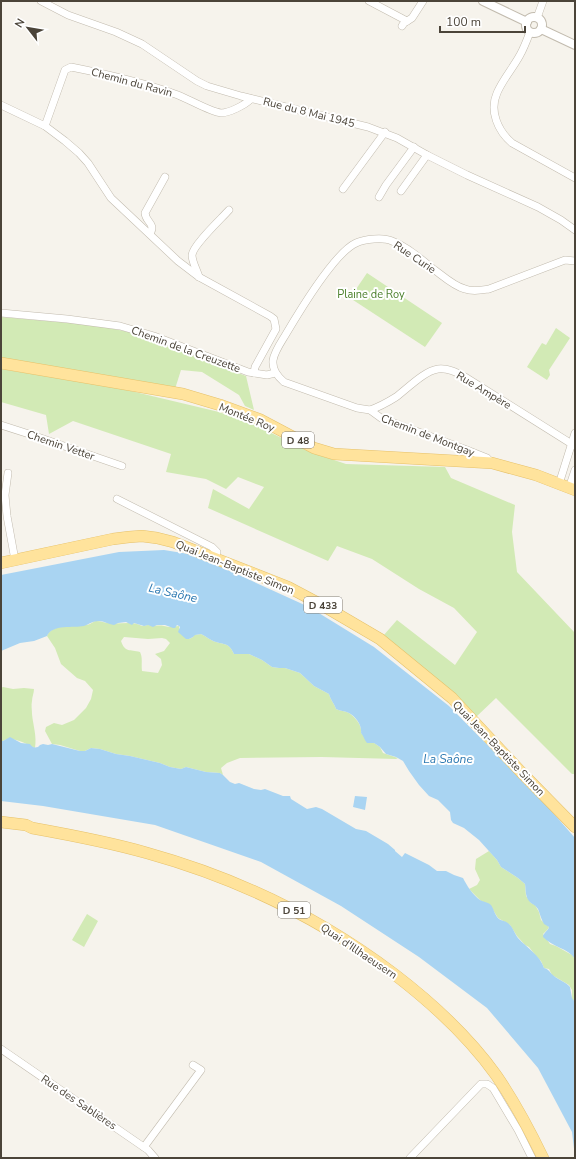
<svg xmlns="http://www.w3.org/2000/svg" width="576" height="1159" font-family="'Nunito Sans',sans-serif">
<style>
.green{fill:#d2eab5;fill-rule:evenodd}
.water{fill:#a9d4f2}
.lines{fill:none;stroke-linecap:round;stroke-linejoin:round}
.minor-casing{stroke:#c2bbae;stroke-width:8}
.tertiary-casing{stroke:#c2bbae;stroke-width:10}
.primary-casing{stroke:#e6c16a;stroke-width:12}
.minor{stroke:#fff;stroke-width:7}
.tertiary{stroke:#fff;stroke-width:8}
.primary{stroke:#ffe39c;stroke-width:11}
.labels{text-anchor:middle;stroke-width:4;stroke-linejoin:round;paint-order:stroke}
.shield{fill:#fff;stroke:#817c74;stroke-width:1}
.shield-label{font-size:10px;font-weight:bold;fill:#4b4439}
.street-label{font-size:11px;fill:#4b4439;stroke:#fff}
.park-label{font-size:11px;fill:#4a7f2a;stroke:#fff}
.water-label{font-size:12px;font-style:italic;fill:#2e7ab2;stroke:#fff}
</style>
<rect width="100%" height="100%" fill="#f6f3ec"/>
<!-- green -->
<g class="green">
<path d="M367 273 442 323 425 347 350 298Z"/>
<path d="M1 317 94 325 129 332 246 376 254 410 245 406 239 395 202 372 181 370 175 389 1 358Z"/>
<path d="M556 328 570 338 549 370 550 375 547 380 527 367 542 343 546 345Z"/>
<path d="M1 369 110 386 219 412 257 426 310 452 346 464 445 467 451 478 515 505 512 532 517 572 575 633V774H572L496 698 476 717 383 636 397 620 455 665 477 632 454 608 419 589 372 559 337 546 328 561 262 532 208 508 213 489 249 509 264 487 238 477 226 489 206 479 166 472 171 454 73 421 49 434 46 415 1 402Z"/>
<path d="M96 621C101 621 105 623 109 623 120 625 131 620 142 626L148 625 155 626C160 625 164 626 169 627 172 627 176 626 179 626V629L189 639 193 637 194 635 201 634C206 636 211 641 216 642 226 645 229 643 234 654H249L262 660 272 667 279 668H285L300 673 314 686 329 694C330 699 334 703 336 709 340 711 345 711 349 713 356 718 362 725 361 733L364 736 380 747 383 753 398 758 396 759 322 757 240 758 227 763 221 768 223 775 220 773 206 772 186 767 181 769 170 767 160 763 130 756 116 754 100 749 91 748 85 751H80L60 745 52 744 45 731 46 727 54 723 62 725 74 720 86 708 91 699 93 690 85 681 77 678 61 664 55 648 47 636C52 622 79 628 90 624 92 623 94 621 96 621ZM124 637 148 639 162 638 166 639 170 643 164 651 155 654 161 659 162 665 158 673 142 671C141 664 143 658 140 652 130 649 125 653 121 641Z"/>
<path d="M3 687 13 689 24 688 34 689C34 693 32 697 32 701 31 705 32 710 32 714 33 725 37 736 35 748 26 744 11 735 3 741H1V688Z"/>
<path d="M489 851 497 860 501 867 518 878 525 884 526 896 531 903 535 905 539 912 541 920 549 927 548 929 543 934 550 944 556 946 572 955 575 959V1002L572 999V990L569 985 552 975 549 969 544 968 541 961 536 956 529 947 525 945 517 936 510 925 498 918 490 905 481 901 469 889 477 885 480 880 475 869 476 859Z"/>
<path d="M87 914 98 921 84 947 72 940Z"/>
</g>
<!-- water -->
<g class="water">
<path d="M164 550 195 555 309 607 374 647 449 706 541 799 575 838V959C568 948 552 947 543 937 543 933 548 931 549 927L544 924C541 919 540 914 538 909 535 905 534 905 531 903 525 898 526 891 525 884L518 878 501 867 497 860 479 840 464 828 453 823 451 820 450 812 438 800 429 796 419 785 409 771 403 761 396 757 386 754 380 747 374 743H367C364 740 364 736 361 733 362 725 356 717 349 713 345 711 340 711 336 709 334 703 330 699 329 694L314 686 300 673 285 668H279L272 667 262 660 249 654H234C229 643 226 645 216 642 211 641 206 636 201 634L195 635 193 637 189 639H186L178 632 180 627 179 626 177 625 175 628H173L165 625H157L153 627 148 625 144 626 134 623 132 625 126 622 118 623 114 625C108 624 104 621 99 621 93 621 89 624 84 626 74 628 52 624 47 636L34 641 20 643 1 651V575L119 552Z"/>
<path d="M10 737 21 743 30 744C32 747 34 748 38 747L40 745 43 744 48 745 52 744 80 751H85L91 748 100 749 116 754 130 756 160 763 170 767 181 769 186 767 206 772 220 773 223 775 230 782 235 784 239 783 254 789 261 790 265 789 283 796H290L291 799 307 809 316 807 322 809 356 829 366 831 388 844 395 850V851L402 857 405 853 429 865 437 871H446L454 875 463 878C467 886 473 895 480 900 484 902 488 902 491 905 494 909 495 916 499 919 502 921 507 921 510 925 513 928 515 934 518 938 527 948 540 955 544 968 549 969 550 973 554 976 559 980 566 982 570 987L572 998 575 1002V1157L572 1132 538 1068 487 1008 419 957 341 906 261 862 155 825 43 806 1 801V741H3Z"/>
<path d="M355 796 367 797 365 810 353 807Z"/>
</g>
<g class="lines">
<defs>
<g id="minor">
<path d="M41 1 68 15 116 32 142 44 197 81 207 86 241 96 368 127 397 138 427 155 467 175 538 207 561 220 575 230"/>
<path d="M369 1 407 21"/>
<path d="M537 18 543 1"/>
<path d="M402 26 404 23 412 18 423 1"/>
<path d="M530 32C527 40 524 48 520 55 513 68 503 79 497 93 489 111 498 131 512 143L575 178"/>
<path d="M1 105 45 126 65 141 79 153 88 163 111 198 178 261 199 277 270 316 274 319 276 329 255 367 254 373"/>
<path d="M45 126 65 70 71 67C106 74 141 82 175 94 187 98 210 112 221 113 229 113 245 105 251 99"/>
<path d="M343 189 385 132"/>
<path d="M401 191 427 155"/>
<path d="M379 197 386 185 414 147"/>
<path d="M150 234C156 223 146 223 145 213L165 177"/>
<path d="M199 277C197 270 192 262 192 255 193 245 221 219 229 210"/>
<path d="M1 313 67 319 120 326 154 336 248 372 267 375 275 373"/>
<path d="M370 410C379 407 388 402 396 397 407 389 424 371 438 369 448 368 456 372 465 377L575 446"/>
<path d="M1 425 32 435 122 466"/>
<path d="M491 462 487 458 467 450 381 418 370 410 357 408 284 382C264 365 275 352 286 334 299 312 334 253 356 243 365 239 383 237 392 241 407 247 420 258 432 268 442 275 453 286 465 289 473 292 482 290 489 289L565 260 575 261"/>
<path d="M8 473 5 495 7 516 15 560"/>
<path d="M559 484 575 433"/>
<path d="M569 488 575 470"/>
<path d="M117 499 212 547 217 552 216 558"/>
<path d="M1 1049 148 1150 155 1158"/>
<path d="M144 1147 201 1070 193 1065"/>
<path d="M410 1158 481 1084H487L493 1088 518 1130 532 1158"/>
</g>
<g id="tertiary">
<path d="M483 1 527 22"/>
<circle cx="534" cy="25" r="8"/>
<path d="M541 29 575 45"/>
</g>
<g id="primary">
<path d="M1 363 183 394 220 405 261 420 314 448 334 454 492 463 536 475 575 490"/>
<path d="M1 563 113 539 129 537 142 536 157 538 173 542 288 587 322 605 380 639 452 698 521 772 575 827"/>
<path d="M1 822 26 825 32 828C71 835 109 842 147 853 237 878 320 918 394 974 432 1003 468 1036 496 1075 514 1101 529 1129 543 1158"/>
</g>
</defs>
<!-- minor casing -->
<use href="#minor" class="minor-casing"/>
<!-- tertiary casing -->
<use href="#tertiary" class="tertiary-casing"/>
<!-- primary casing -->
<use href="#primary" class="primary-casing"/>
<!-- minor -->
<use href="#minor" class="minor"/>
<!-- tertiary -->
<use href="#tertiary" class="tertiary"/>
<!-- primary -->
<use href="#primary" class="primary"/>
</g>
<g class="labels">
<!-- shield labels -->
<g class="shield">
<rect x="282" y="432" width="32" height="16" rx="3"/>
<rect x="304" y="597" width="38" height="16" rx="3"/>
<rect x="278" y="902" width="32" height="16" rx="3"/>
</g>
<g class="shield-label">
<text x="298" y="444">D 48</text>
<text x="323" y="609">D 433</text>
<text x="294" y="914">D 51</text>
</g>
<!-- street labels -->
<g class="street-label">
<text transform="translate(132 82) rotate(15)" y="4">Chemin du Ravin</text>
<text transform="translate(309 112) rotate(14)" y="4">Rue du 8 Mai 1945</text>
<text transform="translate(415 257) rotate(34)" y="4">Rue Curie</text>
<text transform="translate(186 349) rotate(20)" y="4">Chemin de la Creuzette</text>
<text transform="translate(484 390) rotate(31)" y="4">Rue Ampère</text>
<text transform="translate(247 417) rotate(22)" y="4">Montée Roy</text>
<text transform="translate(428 435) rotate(21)" y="4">Chemin de Montgay</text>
<text transform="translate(61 445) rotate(19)" y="4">Chemin Vetter</text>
<text transform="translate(235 567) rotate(22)" y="4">Quai Jean-Baptiste Simon</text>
<text transform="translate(499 748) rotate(46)" y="4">Quai Jean-Baptiste Simon</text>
<text transform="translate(359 951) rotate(34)" y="4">Quai d'Illhaeusern</text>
<text transform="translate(79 1102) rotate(34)" y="4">Rue des Sablières</text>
</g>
<!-- park labels -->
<g class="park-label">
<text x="371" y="298">Plaine de Roy</text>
</g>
<!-- water labels -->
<g class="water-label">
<text transform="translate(173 593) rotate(13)" y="4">La Saône</text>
<text x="448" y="763">La Saône</text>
</g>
</g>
<!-- border -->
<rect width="576" height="1159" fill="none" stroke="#4b4439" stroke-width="4"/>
<!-- north arrow -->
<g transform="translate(28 28) rotate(301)" stroke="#ffffff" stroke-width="3" paint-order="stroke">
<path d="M0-3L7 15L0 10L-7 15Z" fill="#4b4439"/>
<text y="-6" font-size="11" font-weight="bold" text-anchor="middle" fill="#4b4439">N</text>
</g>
<!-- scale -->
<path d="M440 26v6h85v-6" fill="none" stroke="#4b4439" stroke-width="2"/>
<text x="446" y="26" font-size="12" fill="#4b4439" stroke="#ffffff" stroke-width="3" paint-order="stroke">100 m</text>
</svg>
